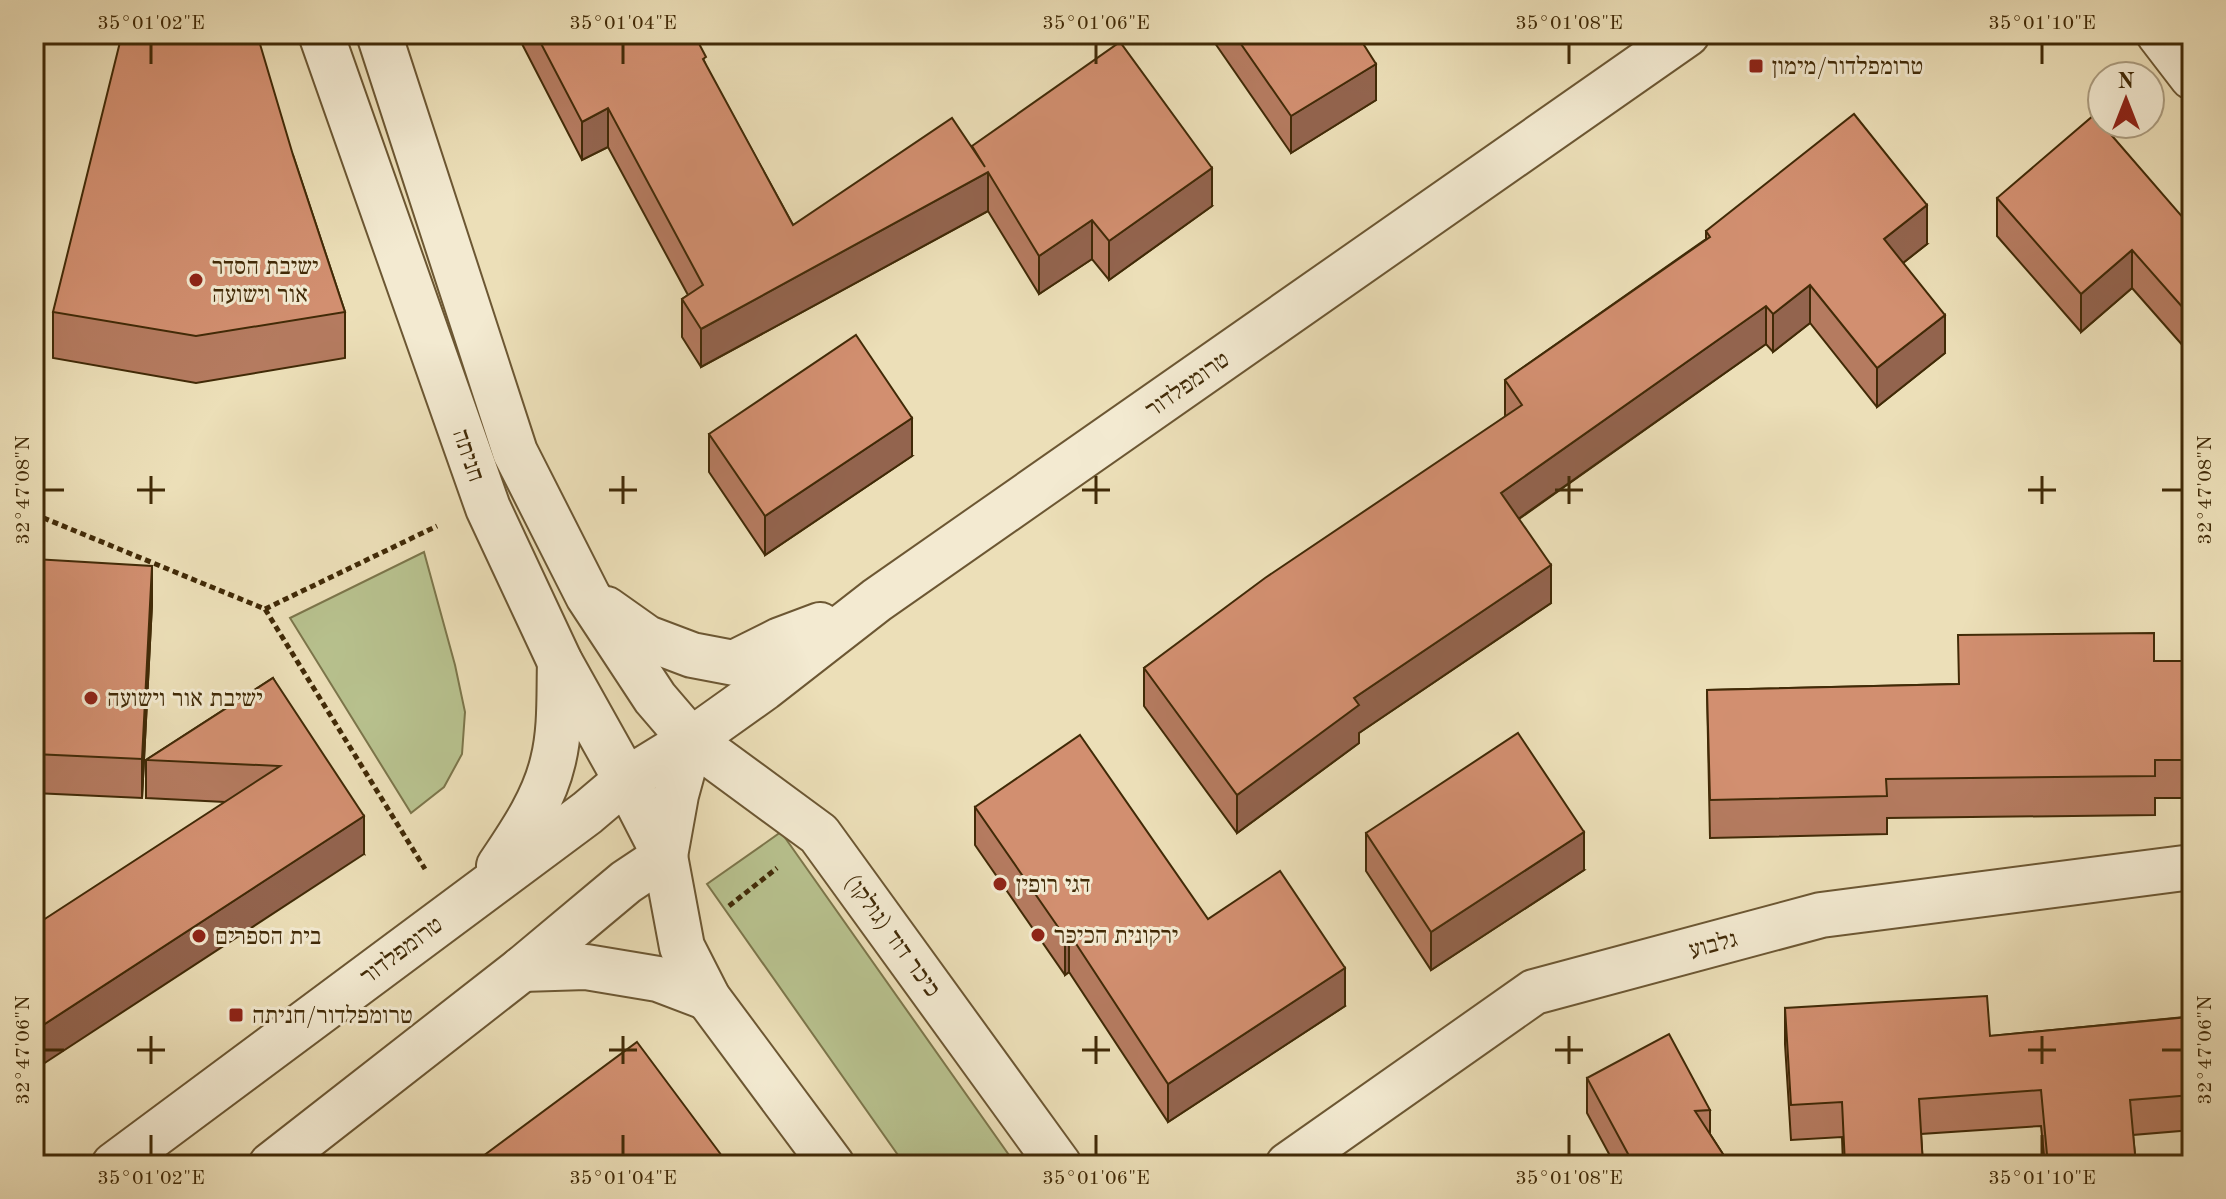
<svg xmlns="http://www.w3.org/2000/svg" width="2226" height="1199" font-family="'Old Standard TT','Frank Ruhl Libre',serif">
<style>
.green{fill:#b8c28f;stroke:#7c764b;stroke-width:2}
.lines{fill:none;stroke-linecap:round;stroke-linejoin:round}
.minor-casing{stroke:#6c5733;stroke-width:48}
.path{stroke:#412a07;stroke-width:5;stroke-dasharray:6 4;stroke-linecap:butt}
.minor{stroke:#f3ead1;stroke-width:44}
.wall{fill:#b57b60;stroke:#412a07;stroke-width:2}
.shaded-wall{fill:#93644e;stroke:#412a07;stroke-width:2}
.building{fill:#d28f70;stroke:#412a07;stroke-width:2}
.ticks{fill:none;stroke:#412a07;stroke-width:3}
.poi-dot{fill:#8f2418;stroke:#f3ead1;stroke-width:3}
.labels{text-anchor:middle;stroke-width:6;stroke-linejoin:round;paint-order:stroke}
.poi-label{font-size:24px;fill:#412a07;stroke:#f3ead1;text-anchor:start}
.street-label{font-size:24px;fill:#412a07;stroke:#f3ead1}
.neatline{fill:none;stroke:#412a07;stroke-width:3}
.ticks-label{font-size:20px;text-anchor:middle;fill:#412a07}
</style>
<rect width="100%" height="100%" fill="#ecdfb8"/>
<filter id="stains"><feTurbulence type="fractalNoise" baseFrequency=".0025" numOctaves="4"/><feColorMatrix values="0 0 0 0 .2 0 0 0 0 .09 0 0 0 0 .02 0 0 0 .5 -.17"/></filter>
<radialGradient id="worn" r=".72"><stop offset=".6" stop-color="#630" stop-opacity="0"/><stop offset="1" stop-color="#630" stop-opacity=".3"/></radialGradient>
<!-- green -->
<g class="green">
<path d="M424 552 455 665 465 712 462 754 444 787 411 813 290 618Z"/>
<path d="M781 832 1016 1165H905L707 884Z"/>
</g>
<g class="lines">
<defs>
<g id="minor">
<path d="M321 34 488 508 560 662 626 780 665 856 682 947 708 998 832 1165"/>
<path d="M379 34 515 452 588 596 655 698 691 740 819 834 1059 1165"/>
<path d="M2159 34 2192 77"/>
<path d="M606 609 647 638 692 655 734 663 780 640 820 625"/>
<path d="M499 866C521 833 544 800 553 761 561 729 559 694 560 662"/>
<path d="M522 969 586 967 658 979 708 998"/>
<path d="M114 1165 587 813 626 780 691 740 764 688 877 600 1687 34"/>
<path d="M271 1165 522 969 626 882 665 856 676 795 691 740"/>
<path d="M1288 1165 1534 992 1821 915 2192 867"/>
</g>
</defs>
<!-- minor casing -->
<use href="#minor" class="minor-casing"/>
<!-- path -->
<g class="path">
<path d="M34 514 265 609 425 869"/>
<path d="M265 609 437 526"/>
<path d="M729 906 777 868"/>
</g>
<!-- minor -->
<use href="#minor" class="minor"/>
</g>
<!-- wall -->
<g class="wall">
<path d="M521 34H694L706 66 793 225 972 148V146L1212 206 1109 280 1092 259 1039 294 988 211 701 367 682 337V299L688 295 608 147 582 160 521 42Z"/>
<path d="M1210 34H1357L1376 100 1291 153 1210 36Z"/>
<path d="M293 155 345 312V358L196 383 53 358V312Z"/>
<path d="M1997 198 2192 228V356L2132 288 2081 332 1997 236Z"/>
<path d="M1706 231 1927 244 1903 263 1945 353 1877 407 1810 323 1773 352 1766 344 1519 519 1551 603 1359 733V743L1237 833 1144 706V668L1505 417V380L1706 239Z"/>
<path d="M709 434 912 456 765 555 709 472Z"/>
<path d="M34 559 152 604 142 798 34 793Z"/>
<path d="M2154 661H2192V798H2155V815L1887 818V834L1710 838 1707 690 1958 684Z"/>
<path d="M273 678 364 854 225 802 146 798V760Z"/>
<path d="M975 807 1208 919 1345 1006 1168 1122 1069 972 1065 975 975 845Z"/>
<path d="M1366 833 1584 870 1431 970 1366 871Z"/>
<path d="M2192 954V1130L2133 1135 2136 1165H2045L2041 1126 1921 1134 1923 1165H1843L1842 1137 1791 1140 1785 1044V1008L1990 1036 2185 1017 2183 990V955Z"/>
<path d="M1587 1078 1710 1110V1134L1730 1165H1615L1587 1113Z"/>
</g>
<!-- shaded-wall -->
<g class="shaded-wall">
<path d="M828 34H848L828 43Z"/>
<path d="M1376 64V100L1291 153V116Z"/>
<path d="M608 108V147L582 160V122Z"/>
<path d="M1212 168V206L1109 280V241Z"/>
<path d="M988 172V211L701 367V329Z"/>
<path d="M1927 205V244L1884 278V239Z"/>
<path d="M1092 220V259L1039 294V256Z"/>
<path d="M2132 250V288L2081 332V294Z"/>
<path d="M1810 285V323L1773 352V314Z"/>
<path d="M1766 306V344L1501 531V493Z"/>
<path d="M1945 315V353L1877 407V368Z"/>
<path d="M912 418V456L765 555V516Z"/>
<path d="M1551 565V603L1359 733V743L1237 833V795L1354 698Z"/>
<path d="M152 566V604L142 798V759Z"/>
<path d="M364 816V854L34 1070V1031Z"/>
<path d="M1584 832V870L1431 970V932Z"/>
<path d="M1069 933V972L1065 975V937Z"/>
<path d="M1345 968V1006L1168 1122V1084Z"/>
<path d="M722 1156V1165H711Z"/>
</g>
<!-- building -->
<g class="building">
<path d="M122 34H257L293 155 345 312 196 336 53 312Z"/>
<path d="M536 34H694L706 57 703 59 793 225 952 118 985 167 972 146 1120 42 1212 168 1109 241 1092 220 1039 256 988 172 701 329 682 299 703 285 608 108 582 122Z"/>
<path d="M1234 34H1357L1376 64 1291 116Z"/>
<path d="M1854 114 1927 205 1884 239 1945 315 1877 368 1810 285 1773 314 1766 306 1501 493 1551 565 1354 698 1359 705 1237 795 1144 668 1265 578 1522 405 1505 380 1710 237 1706 231Z"/>
<path d="M2094 115 2192 228V318L2132 250 2081 294 1997 198Z"/>
<path d="M856 335 912 418 765 516 709 434Z"/>
<path d="M34 559 152 566 142 759 34 754Z"/>
<path d="M2154 633V661H2192V760H2155V776L1886 779 1887 796 1710 800 1707 690 1959 684 1958 635Z"/>
<path d="M273 678 364 816 34 1031V926L280 766 146 760Z"/>
<path d="M1518 733 1584 832 1431 932 1366 833Z"/>
<path d="M1080 735 1208 919 1280 871 1345 968 1168 1084 1069 933 1065 937 975 807Z"/>
<path d="M2192 954V1095L2130 1100 2136 1165H2048L2041 1090 1919 1099 1923 1165H1845L1842 1102 1791 1105 1785 1008 1987 996 1990 1036 2188 1017 2183 955Z"/>
<path d="M1669 1034 1710 1110 1695 1111 1730 1165H1634L1587 1078Z"/>
<path d="M637 1042 722 1156 711 1165H471Z"/>
</g>
<!-- ticks -->
<path class="ticks" d="M151 44V64M623 44V64M1096 44V64M1569 44V64M2042 44V64M151 476V504M623 476V504M1096 476V504M1569 476V504M2042 476V504M44 490H64M137 490H165M609 490H637M1082 490H1110M1555 490H1583M2028 490H2056M2162 490H2182M151 1036V1064M623 1036V1064M1096 1036V1064M1569 1036V1064M2042 1036V1064M44 1050H64M137 1050H165M609 1050H637M1082 1050H1110M1555 1050H1583M2028 1050H2056M2162 1050H2182M151 1135V1155M623 1135V1155M1096 1135V1155M1569 1135V1155M2042 1135V1155"/>
<!-- markers -->
<g class="poi-dot">
<rect x="1748" y="58" width="16" height="16" rx="4"/>
<circle cx="196" cy="280" r="8"/>
<circle cx="91" cy="698" r="8"/>
<circle cx="1000" cy="884" r="8"/>
<circle cx="1038" cy="935" r="8"/>
<circle cx="199" cy="936" r="8"/>
<rect x="228" y="1007" width="16" height="16" rx="4"/>
</g>
<g class="labels">
<!-- poi labels -->
<g class="poi-label">
<text x="1772" y="74">טרומפלדור/מימון</text>
<text x="212" y="274">ישיבת הסדר<tspan x="212" dy="28">אור וישועה</tspan></text>
<text x="107" y="706">ישיבת אור וישועה</text>
<text x="1016" y="892">דגי רופין</text>
<text x="1054" y="943">ירקונית הכיכר</text>
<text x="215" y="944">בית הספרים</text>
<text x="252" y="1023">טרומפלדור/חניתה</text>
</g>
<!-- street labels -->
<g class="street-label">
<text transform="translate(1187 384) rotate(-35)" y="8">טרומפלדור</text>
<text transform="translate(469 455) rotate(71)" y="8">חניתה</text>
<text transform="translate(893 935) rotate(54)" y="8">כיכר דוד (גולקו)</text>
<text transform="translate(1713 944) rotate(-15)" y="8">גלבוע</text>
<text transform="translate(401 950) rotate(-37)" y="8">טרומפלדור</text>
</g>
</g>
<!-- margin -->
<rect width="2226" height="1199" fill="none" stroke="#ecdfb8" stroke-width="88"/>
<!-- north arrow -->
<g transform="translate(2126 100)"><circle r="38" fill="#f3ead1" stroke="#ac9d80" stroke-width="2"/>
<path d="M0-6L14 30L0 20L-14 30Z" fill="#8f2418"/>
<text y="-12" font-size="22" font-weight="bold" text-anchor="middle" fill="#412a07">N</text>
</g>
<rect x="44" y="44" width="2138" height="1111" class="neatline"/>
<g class="ticks-label">
<text x="151" y="29">35°01'02"E</text>
<text x="623" y="29">35°01'04"E</text>
<text x="1096" y="29">35°01'06"E</text>
<text x="1569" y="29">35°01'08"E</text>
<text x="2042" y="29">35°01'10"E</text>
<text transform="translate(22 490) rotate(-90)" y="7">32°47'08"N</text>
<text transform="translate(2204 490) rotate(-90)" y="7">32°47'08"N</text>
<text transform="translate(22 1050) rotate(-90)" y="7">32°47'06"N</text>
<text transform="translate(2204 1050) rotate(-90)" y="7">32°47'06"N</text>
<text x="151" y="1184">35°01'02"E</text>
<text x="623" y="1184">35°01'04"E</text>
<text x="1096" y="1184">35°01'06"E</text>
<text x="1569" y="1184">35°01'08"E</text>
<text x="2042" y="1184">35°01'10"E</text>
</g>
<rect width="100%" height="100%" filter="url(#stains)"/>
<rect width="100%" height="100%" fill="url(#worn)"/>
</svg>
